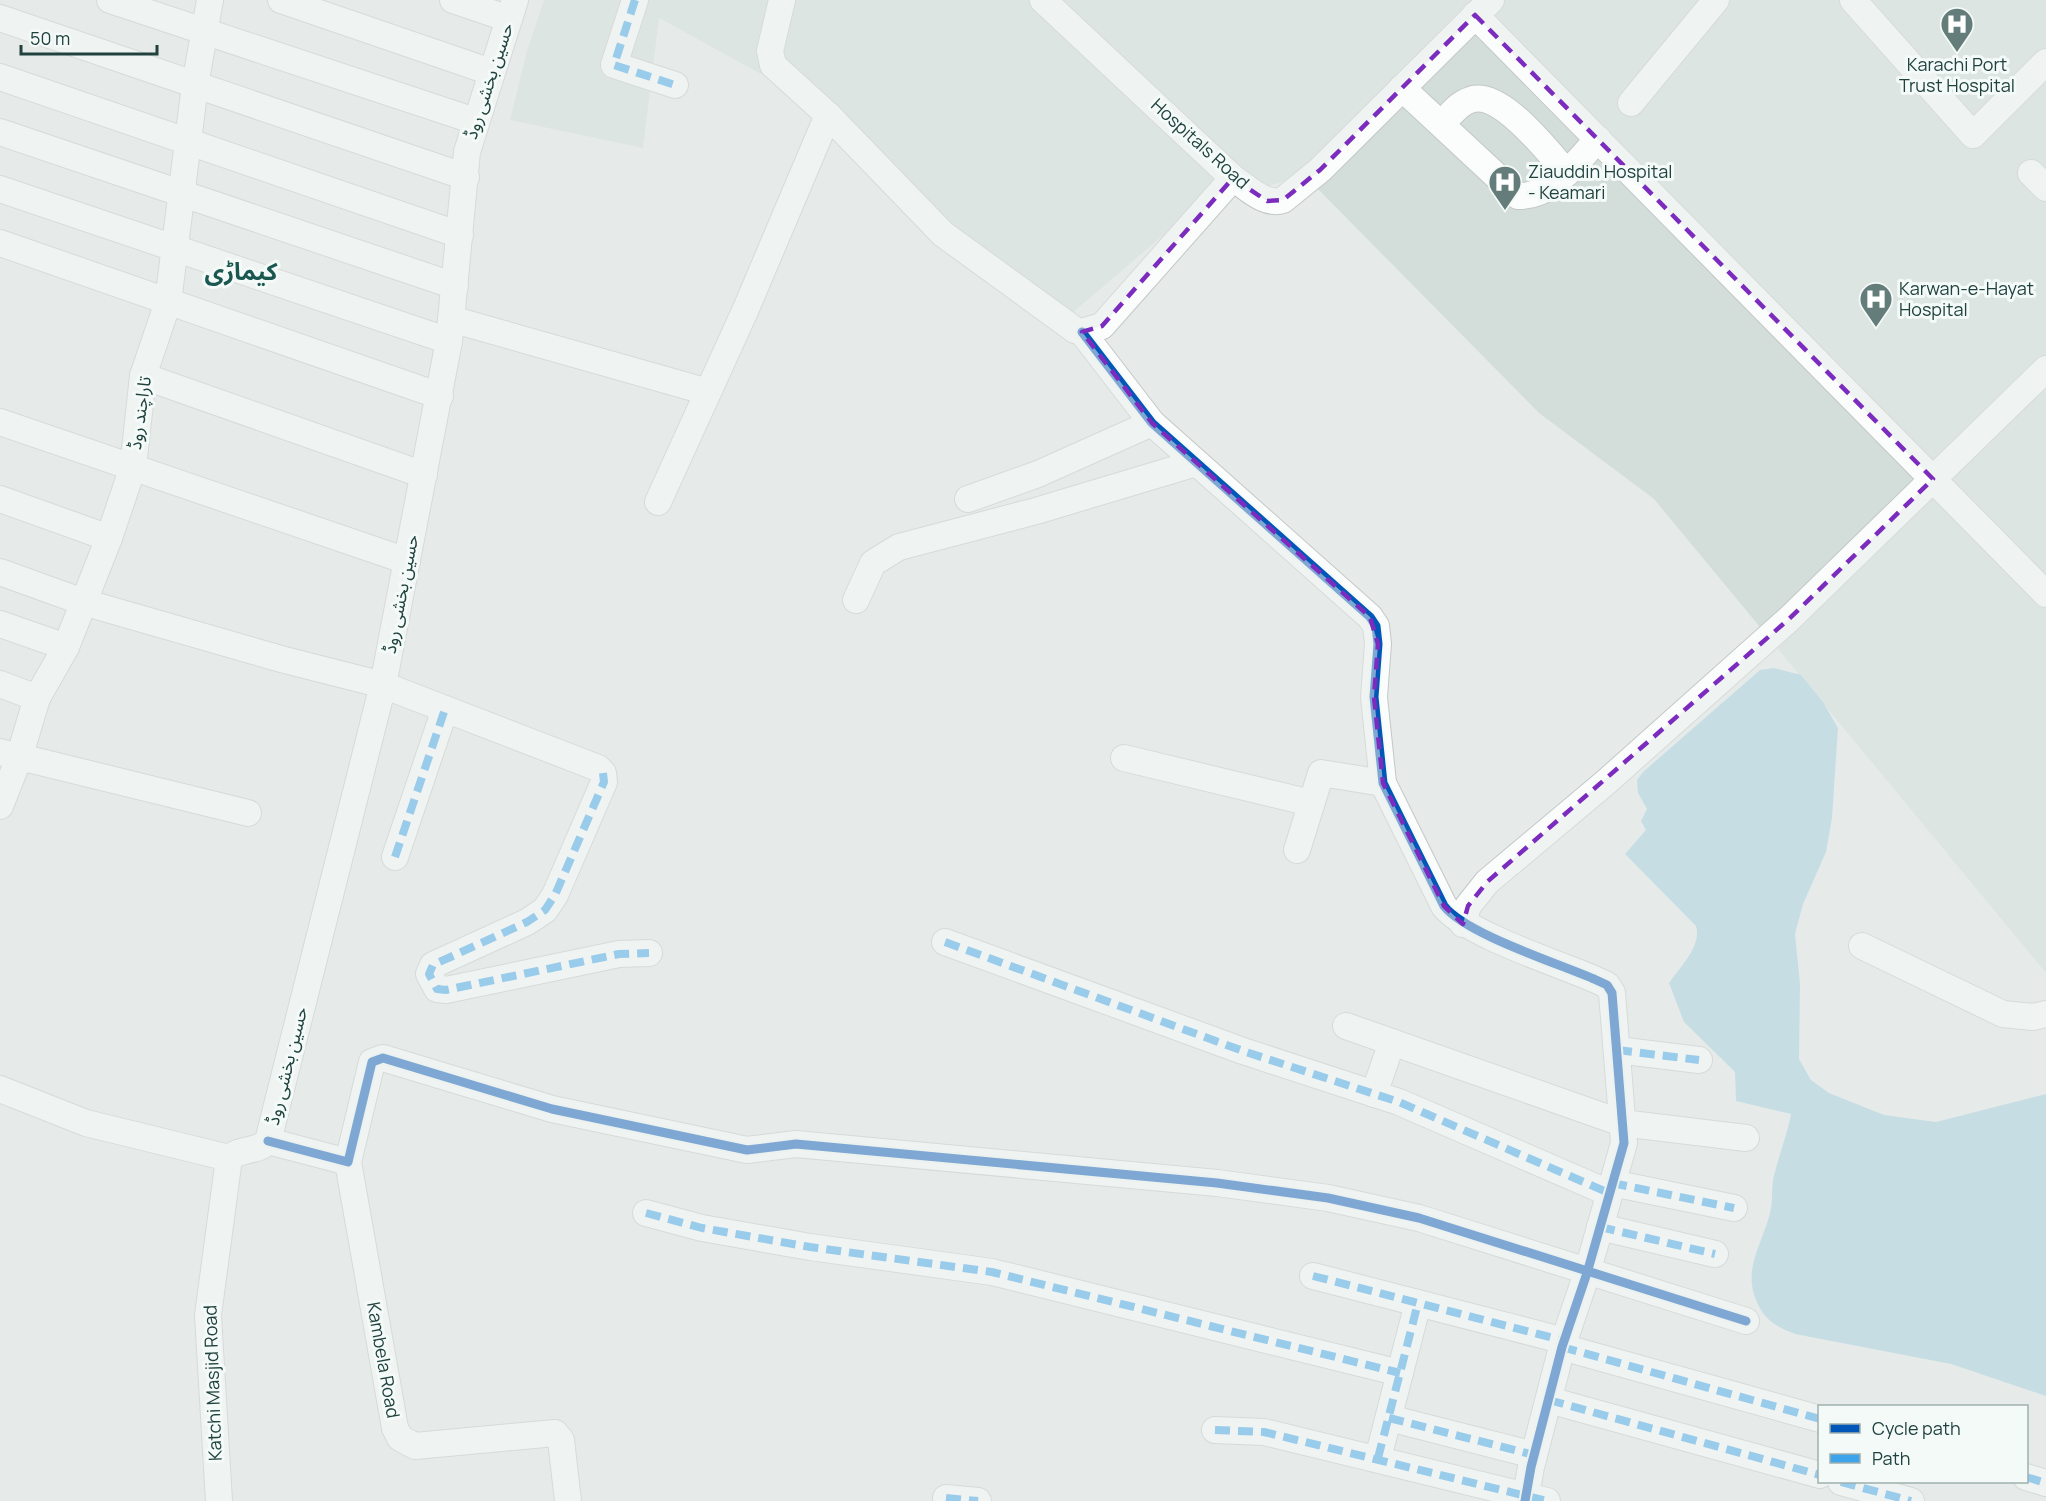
<svg xmlns="http://www.w3.org/2000/svg" width="2046" height="1501" font-family="Manrope,'Noto Sans Arabic',sans-serif">
<style>
.built{fill:#d3deda}
.water{fill:#a2cdde}
.lines{fill:none;stroke-linecap:round;stroke-linejoin:round}
.minor-casing{stroke:#c3c8c7;stroke-width:28}
.minor{stroke:#fbfcfc;stroke-width:26}
.quiet{stroke:#3da4ec;stroke-width:8;stroke-dasharray:15 8;stroke-linecap:butt}
.cycleway-casing{stroke:#f4faf8;stroke-width:13}
.cycleway{stroke:#0057b8;stroke-width:9}
.marked{fill:none;stroke:#7b2cbf;stroke-width:4.5;stroke-dasharray:12 8;stroke-linejoin:round}
.labels{text-anchor:middle;stroke-width:6;stroke-linejoin:round;paint-order:stroke}
.poi-label{font-size:18px;fill:#20423e;stroke:#f4faf8;text-anchor:start}
.street-label{font-size:18px;fill:#20423e;stroke:#f4faf8}
.district-label{font-size:24px;font-weight:bold;fill:#1a5750;stroke:#f4faf8}
</style>
<rect width="100%" height="100%" fill="#e6ebea"/>
<!-- built -->
<path class="built" d="M544 0H2046V973L1654 499 1539 413 1305 176 1200 204 1057 326 777 83 659 18 643 148 510 120 527 51Z"/>
<!-- water -->
<path class="water" d="M1774 668 1801 675 1823 702 1838 728 1832 818 1826 852 1803 904 1795 934 1800 984 1799 1059 1811 1080 1829 1093 1884 1115 1936 1122 2046 1094V1396L1951 1364 1795 1334C1775 1326 1764 1320 1756 1300 1742 1266 1765 1241 1771 1208 1773 1196 1771 1184 1775 1172 1780 1152 1787 1135 1791 1114L1736 1101 1735 1072 1684 1022 1669 983C1680 967 1702 946 1696 926L1625 854 1646 830 1641 821 1647 809 1638 793 1637 780 1643 772 1760 670Z"/>
<g class="lines">
<defs>
<g id="minor">
<path d="M110 0 475 121"/>
<path d="M281 0 491 72"/>
<path d="M453 0 509 19"/>
<path d="M635 0 614 65 675 85"/>
<path d="M782 0 770 51 773 65 828 115 943 234 1075 330 1082 332 1102 326 1233 178"/>
<path d="M1043 0 1233 178C1248 188 1265 206 1283 200L1320 170 1491 0"/>
<path d="M1853 0 1973 135 2046 62"/>
<path d="M1475 15 2046 594"/>
<path d="M0 18 466 177"/>
<path d="M0 77 460 235"/>
<path d="M1402 88 1518 196C1553 197 1576 162 1598 139"/>
<path d="M1631 103 1716 0"/>
<path d="M1442 124C1450 115 1458 104 1470 100 1500 88 1548 152 1567 173"/>
<path d="M0 132 455 286"/>
<path d="M2031 173 2046 188"/>
<path d="M0 189 449 341"/>
<path d="M0 243 440 396"/>
<path d="M451 319 708 392"/>
<path d="M1082 332 1152 423 1370 617 1376 626 1378 644 1374 697 1383 783 1444 906C1466 934 1557 963 1594 979L1607 985 1612 993 1624 1143 1587 1273 1562 1347 1531 1467 1525 1501"/>
<path d="M143 376 424 475"/>
<path d="M0 422 407 561"/>
<path d="M0 499 109 538"/>
<path d="M968 499 1038 474 1152 423"/>
<path d="M658 502 745 311 828 115"/>
<path d="M0 572 83 602 281 659 383 685 598 768 603 773 604 782 555 895 545 910 527 922 433 965 429 974 437 989 446 990 619 954 649 953"/>
<path d="M856 600 873 563 899 547 1036 511 1196 463"/>
<path d="M0 624 66 647"/>
<path d="M0 684 37 698"/>
<path d="M0 752 248 813"/>
<path d="M1124 758 1311 803"/>
<path d="M0 806 19 758 37 698 66 647 109 538 133 467 143 376 168 302 195 85 210 0"/>
<path d="M1297 850 1321 773 1383 783"/>
<path d="M395 857 445 709"/>
<path d="M1463 924 1468 906 1487 882 1605 783 1789 619 2046 369"/>
<path d="M945 942 1243 1051 1399 1102 1609 1193"/>
<path d="M1862 946 2003 1014 2033 1017 2046 1014"/>
<path d="M1346 1026 1622 1123 1746 1138"/>
<path d="M1617 1050 1699 1060"/>
<path d="M0 1089 86 1123 229 1158"/>
<path d="M1374 1094 1392 1042"/>
<path d="M268 1141 348 1162 372 1062 383 1058 552 1109 747 1150 796 1144 1217 1183 1328 1198 1419 1218 1746 1321"/>
<path d="M229 1158C240 1148 259 1152 268 1141L383 685 449 341 467 152 515 0"/>
<path d="M348 1162 395 1428 400 1438 415 1446 555 1433 561 1440 568 1501"/>
<path d="M1612 1183 1734 1208"/>
<path d="M646 1213 702 1228 810 1247 992 1272 1400 1373"/>
<path d="M1600 1227 1715 1254"/>
<path d="M1313 1276 1565 1341"/>
<path d="M1562 1347 1820 1419"/>
<path d="M1549 1400 1820 1475"/>
<path d="M1389 1418 1534 1455"/>
<path d="M1215 1430 1264 1432 1547 1501"/>
<path d="M1378 1458 1418 1303"/>
<path d="M2026 1477 2046 1483"/>
<path d="M1841 1482 1911 1501"/>
<path d="M946 1498 978 1501"/>
<path d="M219 1501 208 1315 229 1158"/>
</g>
</defs>
<!-- minor casing -->
<use href="#minor" class="minor-casing"/>
<!-- minor -->
<use href="#minor" class="minor"/>
<!-- quiet -->
<g class="quiet">
<path d="M635 0 614 65 675 85"/>
<path d="M603 773 604 782 555 895 545 910 527 922 433 965 429 974 437 989 446 990 619 954 649 953"/>
<path d="M395 857 445 709"/>
<path d="M945 942 1243 1051 1399 1102 1609 1193"/>
<path d="M1617 1050 1699 1060"/>
<path d="M1612 1183 1734 1208"/>
<path d="M646 1213 702 1228 810 1247 992 1272 1400 1373"/>
<path d="M1600 1227 1715 1254"/>
<path d="M1313 1276 1565 1341"/>
<path d="M1562 1347 1820 1419"/>
<path d="M1549 1400 1820 1475"/>
<path d="M1389 1418 1534 1455"/>
<path d="M1215 1430 1264 1432 1547 1501"/>
<path d="M1378 1458 1418 1303"/>
<path d="M2026 1477 2046 1483"/>
<path d="M1841 1482 1911 1501"/>
<path d="M946 1498 978 1501"/>
</g>
<defs>
<g id="cycleway">
<path d="M1082 332 1152 423 1370 617 1376 626 1378 644 1374 697 1383 783 1444 906C1466 934 1557 963 1594 979L1607 985 1612 993 1624 1143 1587 1273 1562 1347 1531 1467 1525 1501"/>
<path d="M268 1141 348 1162 372 1062 383 1058 552 1109 747 1150 796 1144 1217 1183 1328 1198 1419 1218 1746 1321"/>
</g>
</defs>
<!-- cycleway casing -->
<use href="#cycleway" class="cycleway-casing"/>
<!-- cycleway -->
<use href="#cycleway" class="cycleway"/>
</g>
<!-- marked area -->
<path d="M0 0H2046V1501H0ZM1475 15 1933 479 1789 619 1487 882 1468 906 1463 924 1444 906 1383 783 1374 697 1378 644 1370 617 1152 423 1082 332 1102 326 1233 178 1267 201 1283 200 1320 170Z" fill="#e6ebea" fill-opacity=".55" fill-rule="evenodd"/>
<path class="marked" d="M1475 15 1933 479 1789 619 1487 882 1468 906 1463 924 1444 906 1383 783 1374 697 1378 644 1370 617 1152 423 1082 332 1102 326 1233 178 1267 201 1283 200 1320 170Z"/>
<!-- icons -->
<defs>
<symbol id="hospital-pin" viewBox="-11 -11 22 30"><path d="M0 17L-7.5 6A9.5 9.5 0 1 1 7.5 6Z" fill="#657d7a" stroke="#f4faf8"/><path d="M-5-5h3v3.5h4V-5h3V5h-3V1.5h-4V5h-3Z" fill="#fff"/></symbol>
</defs>
<g fill-rule="evenodd">
<use href="#hospital-pin" x="1938" y="5" width="38" height="52"/>
<use href="#hospital-pin" x="1486" y="163" width="38" height="52"/>
<use href="#hospital-pin" x="1857" y="280" width="38" height="52"/>
</g>
<g class="labels">
<!-- poi labels -->
<g class="poi-label">
<text x="1957" y="71" text-anchor="middle">Karachi Port<tspan x="1957" dy="21">Trust Hospital</tspan></text>
<text x="1528" y="178">Ziauddin Hospital<tspan x="1528" dy="21">- Keamari</tspan></text>
<text x="1899" y="295">Karwan-e-Hayat<tspan x="1899" dy="21">Hospital</tspan></text>
</g>
<!-- street labels -->
<g class="street-label">
<text transform="translate(489 81) rotate(-72)" y="6">حسین بخشی روڈ</text>
<text transform="translate(1200 144) rotate(42)" y="6">Hospitals Road</text>
<text transform="translate(140 413) rotate(-82)" y="6">تاراچند روڈ</text>
<text transform="translate(401 594) rotate(-79)" y="6">حسین بخشی روڈ</text>
<text transform="translate(287 1066) rotate(-76)" y="6">حسین بخشی روڈ</text>
<text transform="translate(383 1360) rotate(80)" y="6">Kambela Road</text>
<text transform="translate(213 1383) rotate(-92)" y="6">Katchi Masjid Road</text>
</g>
<!-- district labels -->
<g class="district-label">
<text x="241" y="280">کیماڑی</text>
</g>
</g>
<!-- legend -->
<rect x="1818" y="1405" width="210" height="78" fill="#f4faf8" stroke="#9fb0ae" stroke-width="1.5"/>
<rect x="1830" y="1424" width="30" height="9" fill="#0057b8" stroke="#9fb0ae" stroke-width="1.5"/>
<text x="1872" y="1435" font-size="18" fill="#20423e">Cycle path</text>
<rect x="1830" y="1454" width="30" height="9" fill="#3da4ec" stroke="#9fb0ae" stroke-width="1.5"/>
<text x="1872" y="1465" font-size="18" fill="#20423e">Path</text>
<!-- scale -->
<path d="M21 45v9h136v-9" fill="none" stroke="#20423e" stroke-width="3"/>
<text x="30" y="45" font-size="18" fill="#20423e" stroke="#f4faf8" stroke-width="4.5" paint-order="stroke">50 m</text>
</svg>
